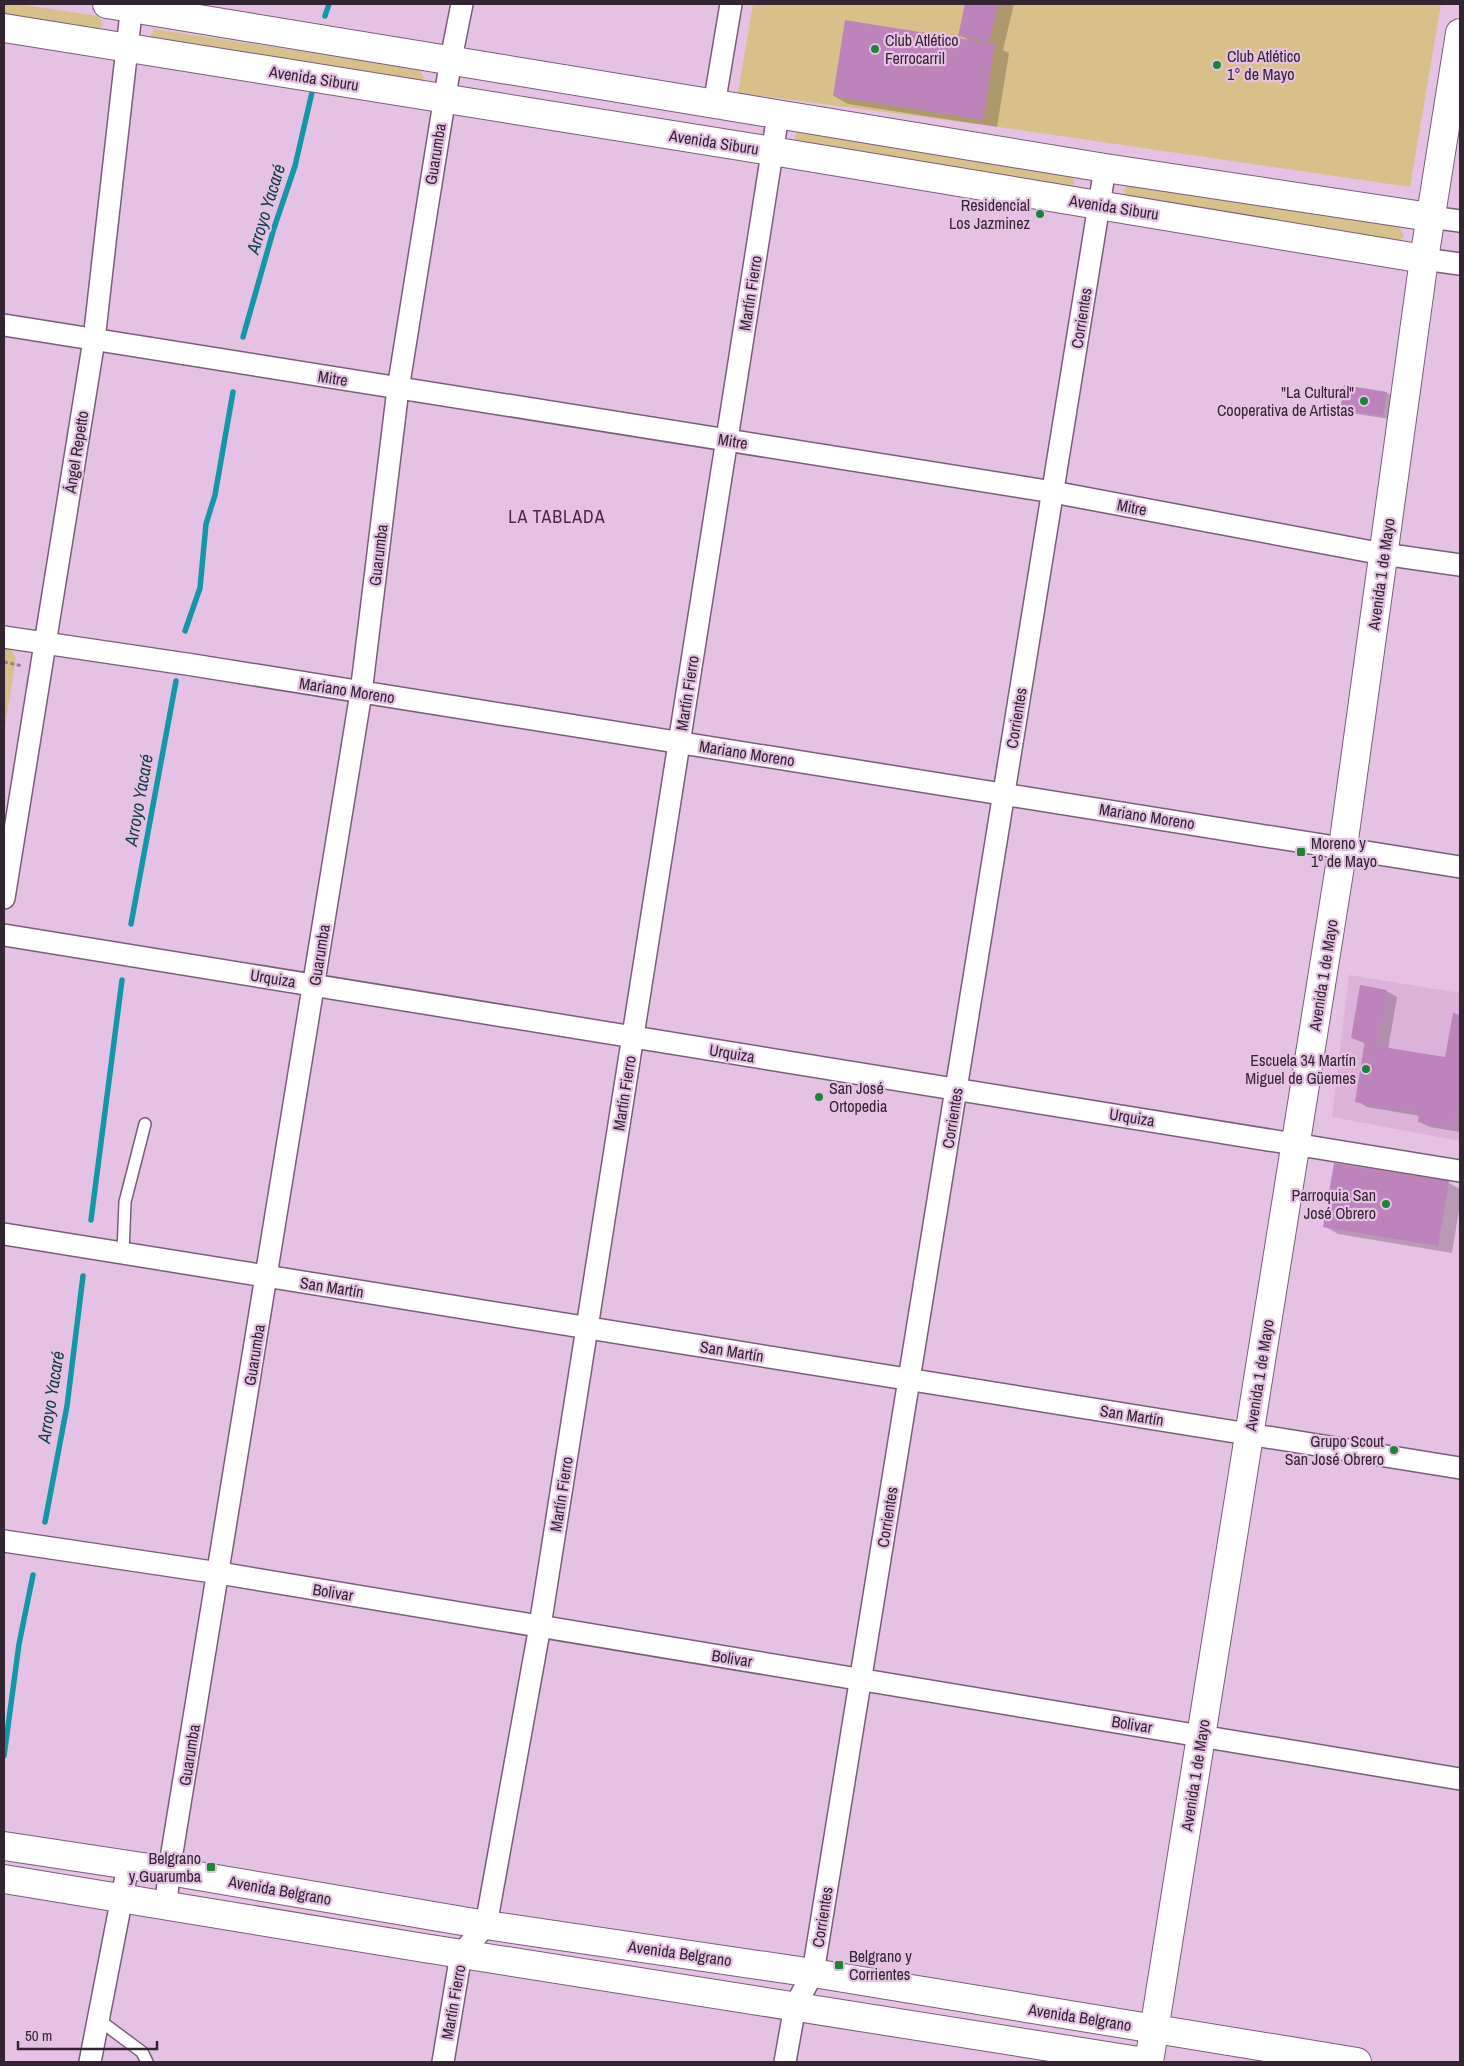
<svg xmlns="http://www.w3.org/2000/svg" width="1464" height="2066" font-family="'Archivo Narrow',sans-serif">
<style>
.built{fill:#dbb3d9}
.green{fill:#d7c089}
.shadow{fill:#0003}
.lines{fill:none;stroke-linecap:round;stroke-linejoin:round}
.stream{stroke:#1397a6;stroke-width:5.5}
.building{fill:#bd84bc}
.service-casing{stroke:#7b5c7a;stroke-width:14}
.minor-casing{stroke:#7b5c7a;stroke-width:24}
.secondary-casing{stroke:#7b5c7a;stroke-width:30}
.path{stroke:#987e97;stroke-width:3;stroke-dasharray:4 2.5;stroke-linecap:butt}
.service{stroke:#fff;stroke-width:11}
.minor{stroke:#fff;stroke-width:21}
.secondary{stroke:#fff;stroke-width:28}
.poi-dot{fill:#1d8338;stroke:#e5c2e4;stroke-width:2}
.labels{text-anchor:middle;stroke-width:4.5;stroke-linejoin:round;paint-order:stroke}
.poi-label{font-size:16px;fill:#322431;stroke:#e5c2e4;text-anchor:end}
.street-label{font-size:16px;fill:#322431;stroke:#e5c2e4}
.water-label{font-size:18px;font-style:italic;fill:#0e4248;stroke:#e5c2e4}
.neighbourhood-label{font-size:18px;letter-spacing:1px;fill:#462a46;stroke:#e5c2e4}
</style>
<rect width="100%" height="100%" fill="#e5c2e4"/>
<!-- built -->
<path class="built" d="M1349 975 1460 993V1141L1332 1117Z"/>
<!-- green -->
<g class="green">
<path d="M4 4H17L98 16 103 25 95 32 4 17Z"/>
<path d="M753 4H1441L1410 187 992 126 738 93Z"/>
<path d="M154 29 419 69 424 78 416 85 155 41 150 35Z"/>
<path d="M798 132 1070 173 1075 183 1067 189 800 145 794 138Z"/>
<path d="M1128 185 1399 227 1404 236 1397 243 1129 198 1123 191Z"/>
<path d="M4 644H7L16 658 4 733Z"/>
</g>
<!-- shadow -->
<g class="shadow">
<path d="M967 4H1014L1003 50 1009 53 997 127 848 104 834 96 970 41 960 35Z"/>
<path d="M1345 387 1387 393 1393 397 1390 419 1348 413 1342 409Z"/>
<path d="M1386 991 1397 997 1388 1049 1446 1058 1454 1015 1460 1016V1132L1430 1127 1419 1122 1420 1116 1367 1107 1357 1101 1366 1044 1352 1038Z"/>
<path d="M1449 1183 1460 1189V1204L1452 1253 1338 1234 1324 1226Z"/>
</g>
<g class="lines">
<!-- stream -->
<g class="stream">
<path d="M325 16 329 4"/>
<path d="M243 337 274 228 295 166 313 88"/>
<path d="M185 631 200 588 206 524 215 495 233 392"/>
<path d="M131 924 176 681"/>
<path d="M91 1220 122 980"/>
<path d="M45 1522 67 1406 83 1276"/>
<path d="M4 1756 19 1644 33 1575"/>
</g>
</g>
<!-- building -->
<g class="building">
<path d="M965 4H998L989 42 958 36Z"/>
<path d="M845 20 995 44 983 120 833 96Z"/>
<path d="M1344 385 1387 392 1383 416 1340 410Z"/>
<path d="M1360 985 1387 990 1377 1046 1445 1057 1453 1013 1460 1015V1105H1457L1453 1128 1418 1122 1419 1112 1355 1102 1365 1040 1351 1038Z"/>
<path d="M1334 1163 1449 1181 1438 1246 1323 1227Z"/>
</g>
<g class="lines">
<defs>
<g id="service">
<path d="M123 1253 125 1202 145 1124"/>
<path d="M99 2020 142 2052 147 2062"/>
</g>
<g id="minor">
<path d="M714 105 731 4"/>
<path d="M1430 217 1460 221"/>
<path d="M1424 259 1460 264"/>
<path d="M4 325 1053 492 1383 554 1460 565"/>
<path d="M4 637 193 665 1460 867"/>
<path d="M4 898 94 340 132 4"/>
<path d="M4 935 1460 1171"/>
<path d="M4 1234 1460 1468"/>
<path d="M4 1541 219 1573 1460 1779"/>
<path d="M166 1906 169 1871 361 693 398 389 451 59 462 4"/>
<path d="M90 2062 128 1866"/>
<path d="M443 2062 461 1954 486 1925 540 1626 778 115"/>
<path d="M785 2062 795 2006 813 1973 1105 168"/>
</g>
<g id="secondary">
<path d="M107 4 1105 168 1430 217"/>
<path d="M4 28 772 151 1424 259"/>
<path d="M4 1846 169 1871 486 1925 813 1973 1357 2062"/>
<path d="M4 1879 424 1948 1145 2062"/>
<path d="M1149 2062 1343 847 1424 259 1460 33"/>
</g>
</defs>
<!-- service casing -->
<use href="#service" class="service-casing"/>
<!-- minor casing -->
<use href="#minor" class="minor-casing"/>
<!-- secondary casing -->
<use href="#secondary" class="secondary-casing"/>
<!-- path -->
<path class="path" d="M4 662 23 666"/>
<!-- service -->
<use href="#service" class="service"/>
<!-- minor -->
<use href="#minor" class="minor"/>
<!-- secondary -->
<use href="#secondary" class="secondary"/>
</g>
<!-- markers -->
<g class="poi-dot">
<circle cx="875" cy="49" r="5"/>
<circle cx="1217" cy="65" r="5"/>
<circle cx="1040" cy="214" r="5"/>
<circle cx="1364" cy="401" r="5"/>
<rect x="1296" y="847" width="10" height="10" rx="2.5"/>
<circle cx="1366" cy="1069" r="5"/>
<circle cx="819" cy="1097" r="5"/>
<circle cx="1386" cy="1204" r="5"/>
<circle cx="1394" cy="1450" r="5"/>
<rect x="206" y="1862" width="10" height="10" rx="2.5"/>
<rect x="834" y="1960" width="10" height="10" rx="2.5"/>
</g>
<g class="labels">
<!-- poi labels -->
<g class="poi-label">
<text x="885" y="46" text-anchor="start">Club Atlético<tspan x="885" dy="18">Ferrocarril</tspan></text>
<text x="1227" y="62" text-anchor="start">Club Atlético<tspan x="1227" dy="18">1° de Mayo</tspan></text>
<text x="1030" y="211">Residencial<tspan x="1030" dy="18">Los Jazminez</tspan></text>
<text x="1354" y="398">"La Cultural"<tspan x="1354" dy="18">Cooperativa de Artistas</tspan></text>
<text x="1311" y="849" text-anchor="start">Moreno y<tspan x="1311" dy="18">1º de Mayo</tspan></text>
<text x="1356" y="1066">Escuela 34 Martín<tspan x="1356" dy="18">Miguel de Güemes</tspan></text>
<text x="829" y="1094" text-anchor="start">San José<tspan x="829" dy="18">Ortopedia</tspan></text>
<text x="1376" y="1201">Parroquia San<tspan x="1376" dy="18">José Obrero</tspan></text>
<text x="1384" y="1447">Grupo Scout<tspan x="1384" dy="18">San José Obrero</tspan></text>
<text x="201" y="1864">Belgrano<tspan x="201" dy="18">y Guarumba</tspan></text>
<text x="849" y="1962" text-anchor="start">Belgrano y<tspan x="849" dy="18">Corrientes</tspan></text>
</g>
<!-- street labels -->
<g class="street-label">
<text transform="translate(314 78) rotate(9)" y="6">Avenida Siburu</text>
<text transform="translate(714 142) rotate(9)" y="6">Avenida Siburu</text>
<text transform="translate(435 154) rotate(-81)" y="6">Guarumba</text>
<text transform="translate(1114 207) rotate(9)" y="6">Avenida Siburu</text>
<text transform="translate(750 293) rotate(-81)" y="6">Martín Fierro</text>
<text transform="translate(1081 318) rotate(-81)" y="6">Corrientes</text>
<text transform="translate(333 378) rotate(9)" y="6">Mitre</text>
<text transform="translate(733 441) rotate(9)" y="6">Mitre</text>
<text transform="translate(76 452) rotate(-81)" y="6">Ángel Repetto</text>
<text transform="translate(1132 507) rotate(11)" y="6">Mitre</text>
<text transform="translate(378 555) rotate(-83)" y="6">Guarumba</text>
<text transform="translate(1381 574) rotate(-82)" y="6">Avenida 1 de Mayo</text>
<text transform="translate(347 690) rotate(9)" y="6">Mariano Moreno</text>
<text transform="translate(687 693) rotate(-81)" y="6">Martín Fierro</text>
<text transform="translate(1016 718) rotate(-81)" y="6">Corrientes</text>
<text transform="translate(747 753) rotate(9)" y="6">Mariano Moreno</text>
<text transform="translate(1147 816) rotate(9)" y="6">Mariano Moreno</text>
<text transform="translate(319 955) rotate(-81)" y="6">Guarumba</text>
<text transform="translate(1323 975) rotate(-81)" y="6">Avenida 1 de Mayo</text>
<text transform="translate(273 978) rotate(9)" y="6">Urquiza</text>
<text transform="translate(732 1053) rotate(9)" y="6">Urquiza</text>
<text transform="translate(624 1093) rotate(-81)" y="6">Martín Fierro</text>
<text transform="translate(1132 1117) rotate(9)" y="6">Urquiza</text>
<text transform="translate(952 1118) rotate(-81)" y="6">Corrientes</text>
<text transform="translate(332 1287) rotate(9)" y="6">San Martín</text>
<text transform="translate(732 1351) rotate(9)" y="6">San Martín</text>
<text transform="translate(254 1355) rotate(-81)" y="6">Guarumba</text>
<text transform="translate(1259 1375) rotate(-81)" y="6">Avenida 1 de Mayo</text>
<text transform="translate(1132 1415) rotate(9)" y="6">San Martín</text>
<text transform="translate(561 1494) rotate(-81)" y="6">Martín Fierro</text>
<text transform="translate(887 1517) rotate(-81)" y="6">Corrientes</text>
<text transform="translate(333 1592) rotate(9)" y="6">Bolivar</text>
<text transform="translate(732 1658) rotate(9)" y="6">Bolivar</text>
<text transform="translate(1132 1724) rotate(9)" y="6">Bolivar</text>
<text transform="translate(189 1755) rotate(-81)" y="6">Guarumba</text>
<text transform="translate(1195 1775) rotate(-81)" y="6">Avenida 1 de Mayo</text>
<text transform="translate(280 1890) rotate(10)" y="6">Avenida Belgrano</text>
<text transform="translate(822 1917) rotate(-81)" y="6">Corrientes</text>
<text transform="translate(680 1953) rotate(8)" y="6">Avenida Belgrano</text>
<text transform="translate(453 2002) rotate(-80)" y="6">Martín Fierro</text>
<text transform="translate(1080 2017) rotate(9)" y="6">Avenida Belgrano</text>
</g>
<!-- water labels -->
<g class="water-label">
<text transform="translate(266 209) rotate(-73)" y="6">Arroyo Yacaré</text>
<text transform="translate(139 800) rotate(-80)" y="6">Arroyo Yacaré</text>
<text transform="translate(51 1397) rotate(-81)" y="6">Arroyo Yacaré</text>
</g>
<!-- neighbourhood labels -->
<g class="neighbourhood-label">
<text x="557" y="523">LA TABLADA</text>
</g>
</g>
<!-- border -->
<rect width="1464" height="2066" fill="none" stroke="#322431" stroke-width="10"/>
<!-- scale -->
<path d="M18 2041v8h139v-8" fill="none" stroke="#322431" stroke-width="2.5"/>
<text x="25" y="2041" font-size="15" fill="#322431" stroke="#e5c2e4" stroke-width="4" paint-order="stroke">50 m</text>
</svg>
